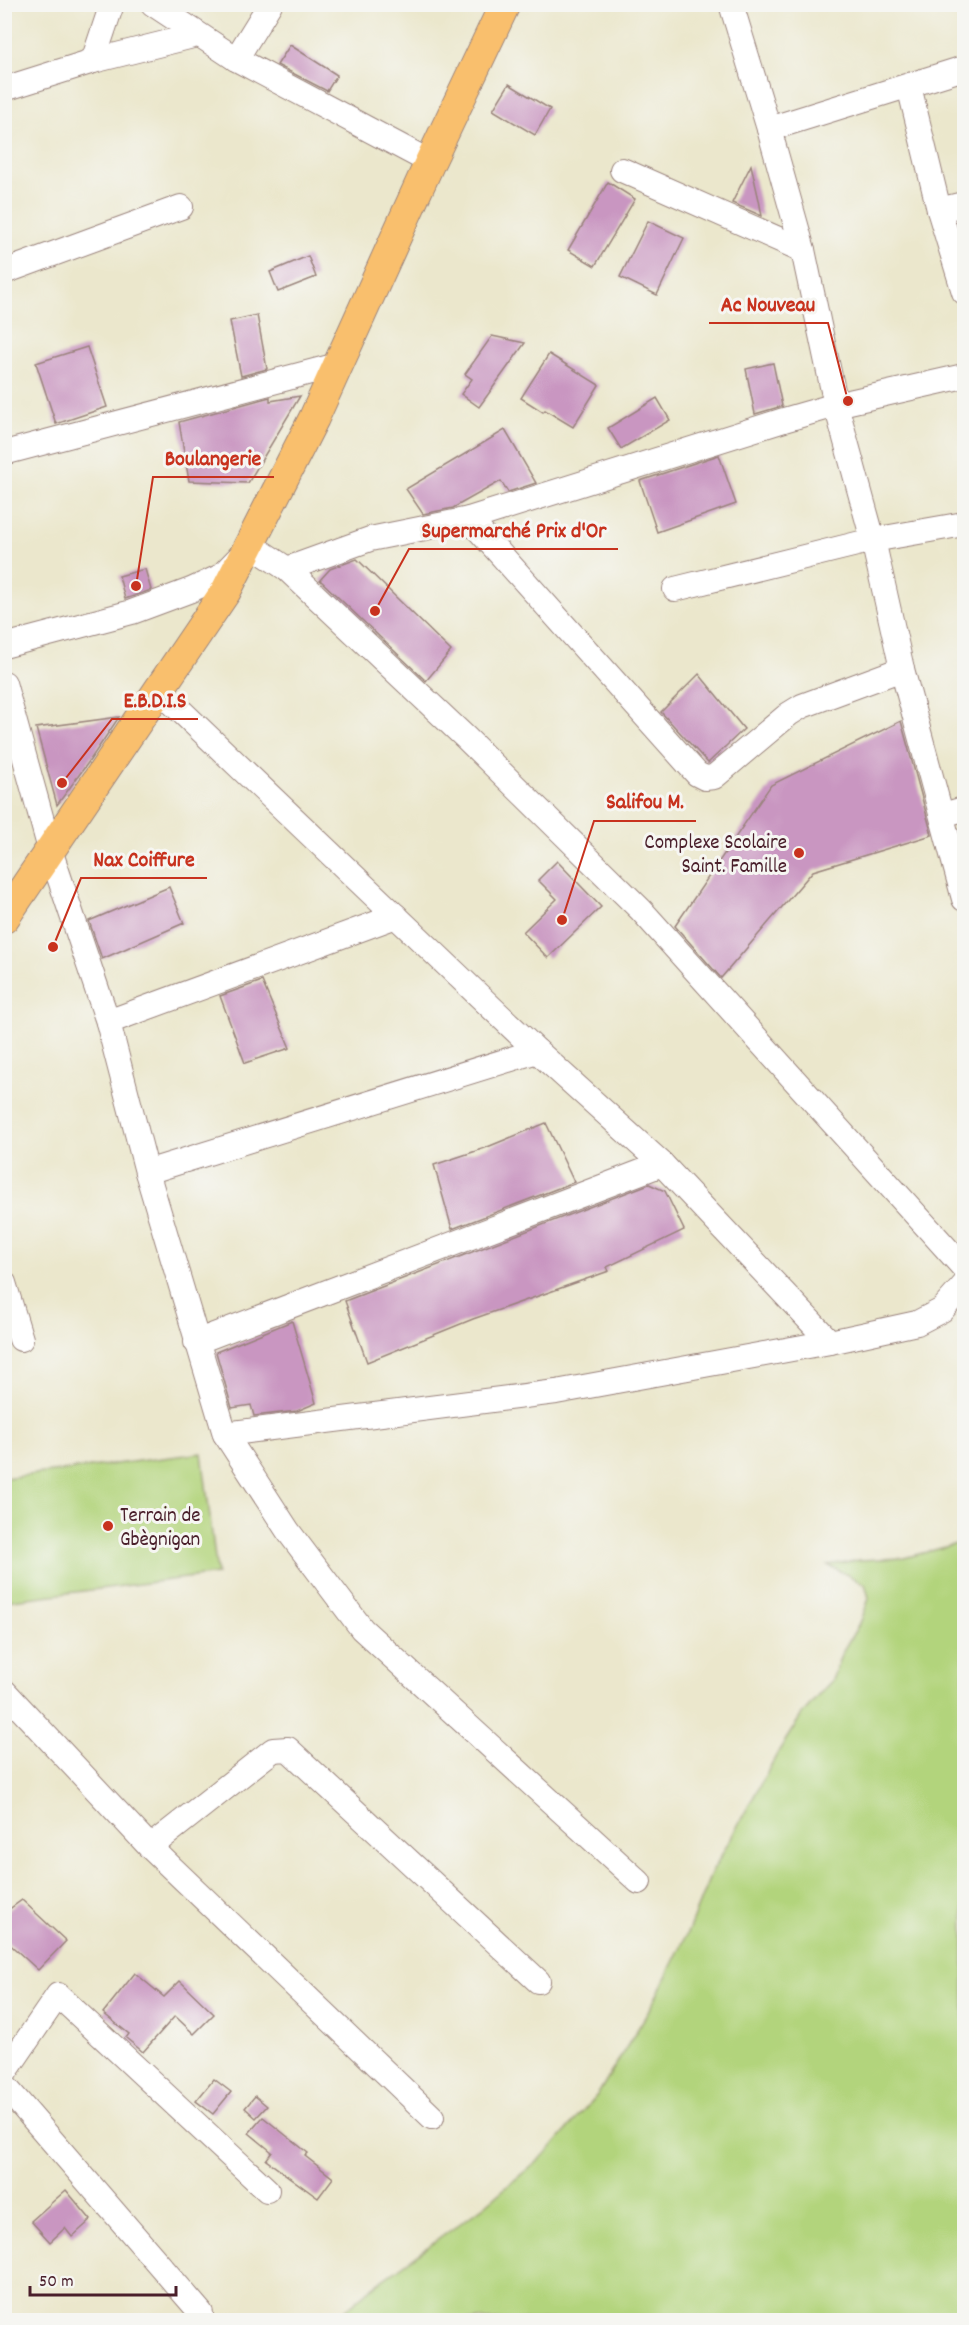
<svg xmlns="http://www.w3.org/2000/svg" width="969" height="2325" font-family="Dekko,sans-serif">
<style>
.green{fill:#b2d47c;stroke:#7e7a54;stroke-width:1.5}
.building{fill:#c996c1}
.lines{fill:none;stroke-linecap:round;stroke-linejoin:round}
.minor-casing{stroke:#9a837c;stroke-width:26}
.major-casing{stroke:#9a837c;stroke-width:32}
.minor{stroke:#fff;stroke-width:24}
.major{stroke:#f9bf6d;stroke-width:30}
.poi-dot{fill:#c8321e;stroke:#f6f6f2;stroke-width:2}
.labels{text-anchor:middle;stroke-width:6;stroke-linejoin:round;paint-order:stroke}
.poi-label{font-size:21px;fill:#4a1f2b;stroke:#f6f6f2;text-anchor:end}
.leader{fill:none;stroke:#c8321e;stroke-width:2}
.callout-dot{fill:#c8321e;stroke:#f6f6f2;stroke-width:2}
.callout-label{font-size:22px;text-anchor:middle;font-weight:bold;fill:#c8321e;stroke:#f6f6f2;stroke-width:6;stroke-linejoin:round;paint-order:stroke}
</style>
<rect width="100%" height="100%" fill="#f6f6f2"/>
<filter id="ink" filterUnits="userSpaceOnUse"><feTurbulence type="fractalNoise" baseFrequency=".0167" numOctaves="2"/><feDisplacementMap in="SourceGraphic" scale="12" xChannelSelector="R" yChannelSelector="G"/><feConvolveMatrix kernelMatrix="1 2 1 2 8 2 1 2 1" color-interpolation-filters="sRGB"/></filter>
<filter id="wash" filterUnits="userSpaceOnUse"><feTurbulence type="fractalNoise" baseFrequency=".008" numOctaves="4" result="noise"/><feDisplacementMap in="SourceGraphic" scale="24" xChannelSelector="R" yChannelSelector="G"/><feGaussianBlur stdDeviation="1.35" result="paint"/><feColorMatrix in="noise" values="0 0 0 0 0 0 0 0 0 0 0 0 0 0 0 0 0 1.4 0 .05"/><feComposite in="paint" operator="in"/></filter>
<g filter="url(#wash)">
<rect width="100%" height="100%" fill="#ebe7cc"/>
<!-- green -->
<g class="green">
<path d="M202 1453 217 1574 5 1601V1478Z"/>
<path d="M964 1542V2320H334L370 2289 484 2206 549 2151 598 2094 650 2009 686 1936 711 1874 780 1749 803 1713 832 1680 842 1652 861 1621 869 1598 865 1584 828 1565 858 1560 904 1558Z"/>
</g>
<g id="blocks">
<!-- building -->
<g class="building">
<path d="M290 45 337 75 327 91 277 65Z"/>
<path d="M509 84 550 109 535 135 493 110Z"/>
<path d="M751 165 759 200 762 216 732 203Z"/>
<path d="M608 182 635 199 595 266 568 250Z"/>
<path d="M648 221 684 238 657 295 620 277Z"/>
<path d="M308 256 316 277 278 292 270 272Z"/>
<path d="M257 315 267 369 241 376 230 321Z"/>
<path d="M492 336 525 343 479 407 461 394 472 379 465 374Z"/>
<path d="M87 347 107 407 56 424 36 363Z"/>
<path d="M549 354 599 385 573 427 545 410 543 412 521 398Z"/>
<path d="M773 363 782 406 755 414 746 369Z"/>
<path d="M300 396 248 483 189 481 179 422 270 397V401Z"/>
<path d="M657 398 670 420 621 449 608 428Z"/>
<path d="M505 430 536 483 508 492 501 481 453 508 423 514 406 489Z"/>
<path d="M719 455 736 504 657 532 640 481Z"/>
<path d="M357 559 451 651 426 681 320 580 330 569Z"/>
<path d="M145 569 151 590 125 599 119 576Z"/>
<path d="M699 674 744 729 708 763 661 712Z"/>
<path d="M119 717 90 760 57 805 36 728Z"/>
<path d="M901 721 932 835 813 871 721 978 675 926 771 785Z"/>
<path d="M557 861 601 907 548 958 523 932 557 899 538 880Z"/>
<path d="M169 887 184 923 102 959 89 921Z"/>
<path d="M262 981 290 1048 245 1063 220 996Z"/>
<path d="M546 1123 574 1182 452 1229 434 1165 485 1148Z"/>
<path d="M649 1184 665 1191 684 1230 607 1267 609 1271 473 1319 367 1362 345 1301Z"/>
<path d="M292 1321 316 1403 297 1411 254 1416 251 1405 232 1408 216 1352Z"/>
<path d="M22 1900 66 1941 38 1970 4 1939V1913Z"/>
<path d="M135 1973 164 1997 180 1981 214 2014 194 2034 175 2016 143 2052 126 2038 129 2034 103 2013Z"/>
<path d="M214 2079 231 2092 213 2114 196 2101Z"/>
<path d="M255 2096 267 2106 256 2118 245 2108Z"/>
<path d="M263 2117 308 2153 305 2156 333 2178 318 2198 266 2160 272 2152 249 2133Z"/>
<path d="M66 2190 91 2220 72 2237 65 2228 50 2242 31 2221Z"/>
</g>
</g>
</g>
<g filter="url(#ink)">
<use href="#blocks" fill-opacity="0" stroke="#9a837c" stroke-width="1.5"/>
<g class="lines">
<defs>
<g id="minor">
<path d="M153 4 236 59 430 162"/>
<path d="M731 4 769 129 803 250 836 405 873 540 902 669 964 899"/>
<path d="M236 59 270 4"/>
<path d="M93 61 112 4"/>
<path d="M909 86 939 210 964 292"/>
<path d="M4 89 93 61 197 35"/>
<path d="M769 129 964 68"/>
<path d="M622 170 803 250"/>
<path d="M939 210 964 204"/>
<path d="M4 272 181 207"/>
<path d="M4 453 337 365"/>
<path d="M469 519 697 774 705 778 714 777 789 714 802 706 902 669"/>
<path d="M287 569 370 539 469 519 784 420 836 405 964 376"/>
<path d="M675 589 873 540 964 524"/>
<path d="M4 646 132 612 191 590 221 576 251 545 287 569 465 737 641 910 964 1268"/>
<path d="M4 683 51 853 108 1022 147 1172 225 1434 288 1531 362 1629 639 1882"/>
<path d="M160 691 537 1051 662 1164 830 1342"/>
<path d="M942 815 964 809"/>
<path d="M108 1022 396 916"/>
<path d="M147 1172 537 1051"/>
<path d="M4 1283 21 1339"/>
<path d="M196 1342 662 1164"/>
<path d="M225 1434 556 1392 830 1342 917 1323 942 1310 964 1285"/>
<path d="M4 1691 150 1847 432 2117"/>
<path d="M150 1847 273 1750 288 1749 538 1981"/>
<path d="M4 2074 58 1995 267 2190"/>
<path d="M4 2085 201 2313"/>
</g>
<path id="major" d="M4 918 226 591 314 418 430 162 505 4"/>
</defs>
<!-- minor casing -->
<use href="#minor" class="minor-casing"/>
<!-- major casing -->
<use href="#major" class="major-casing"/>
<!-- minor -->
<use href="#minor" class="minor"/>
<!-- major -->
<use href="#major" class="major"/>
</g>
</g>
<!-- markers -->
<g class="poi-dot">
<circle cx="799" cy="853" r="6"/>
<circle cx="108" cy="1526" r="6"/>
</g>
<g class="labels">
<!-- poi labels -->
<g class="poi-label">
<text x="787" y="848">Complexe Scolaire<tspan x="787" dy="24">Saint. Famille</tspan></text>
<text x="120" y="1521" text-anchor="start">Terrain de<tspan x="120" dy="24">Gbègnigan</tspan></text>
</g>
</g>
<!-- callouts -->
<path class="leader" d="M848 401L828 323H709M136 586L153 477H274M375 611L409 549H618M62 783L112 719H198M562 920L594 821H696M53 947L81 878H207"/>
<g class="callout-dot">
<circle cx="848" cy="401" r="6"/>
<circle cx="136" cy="586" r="6"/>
<circle cx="375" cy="611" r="6"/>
<circle cx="62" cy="783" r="6"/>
<circle cx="562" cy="920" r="6"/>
<circle cx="53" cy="947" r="6"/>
</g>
<g class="callout-label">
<text x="768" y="311">Ac Nouveau</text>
<text x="213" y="465">Boulangerie</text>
<text x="514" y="537">Supermarché Prix d'Or</text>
<text x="155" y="707">E.B.D.I.S</text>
<text x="645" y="808">Salifou M.</text>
<text x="144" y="866">Nax Coiffure</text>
</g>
<!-- margin -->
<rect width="969" height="2325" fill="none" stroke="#f6f6f2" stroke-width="24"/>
<!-- scale -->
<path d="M30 2286v9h146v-9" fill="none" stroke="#4a1f2b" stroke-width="3"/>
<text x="39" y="2286" font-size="18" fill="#4a1f2b" stroke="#f6f6f2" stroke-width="4.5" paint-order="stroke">50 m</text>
</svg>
